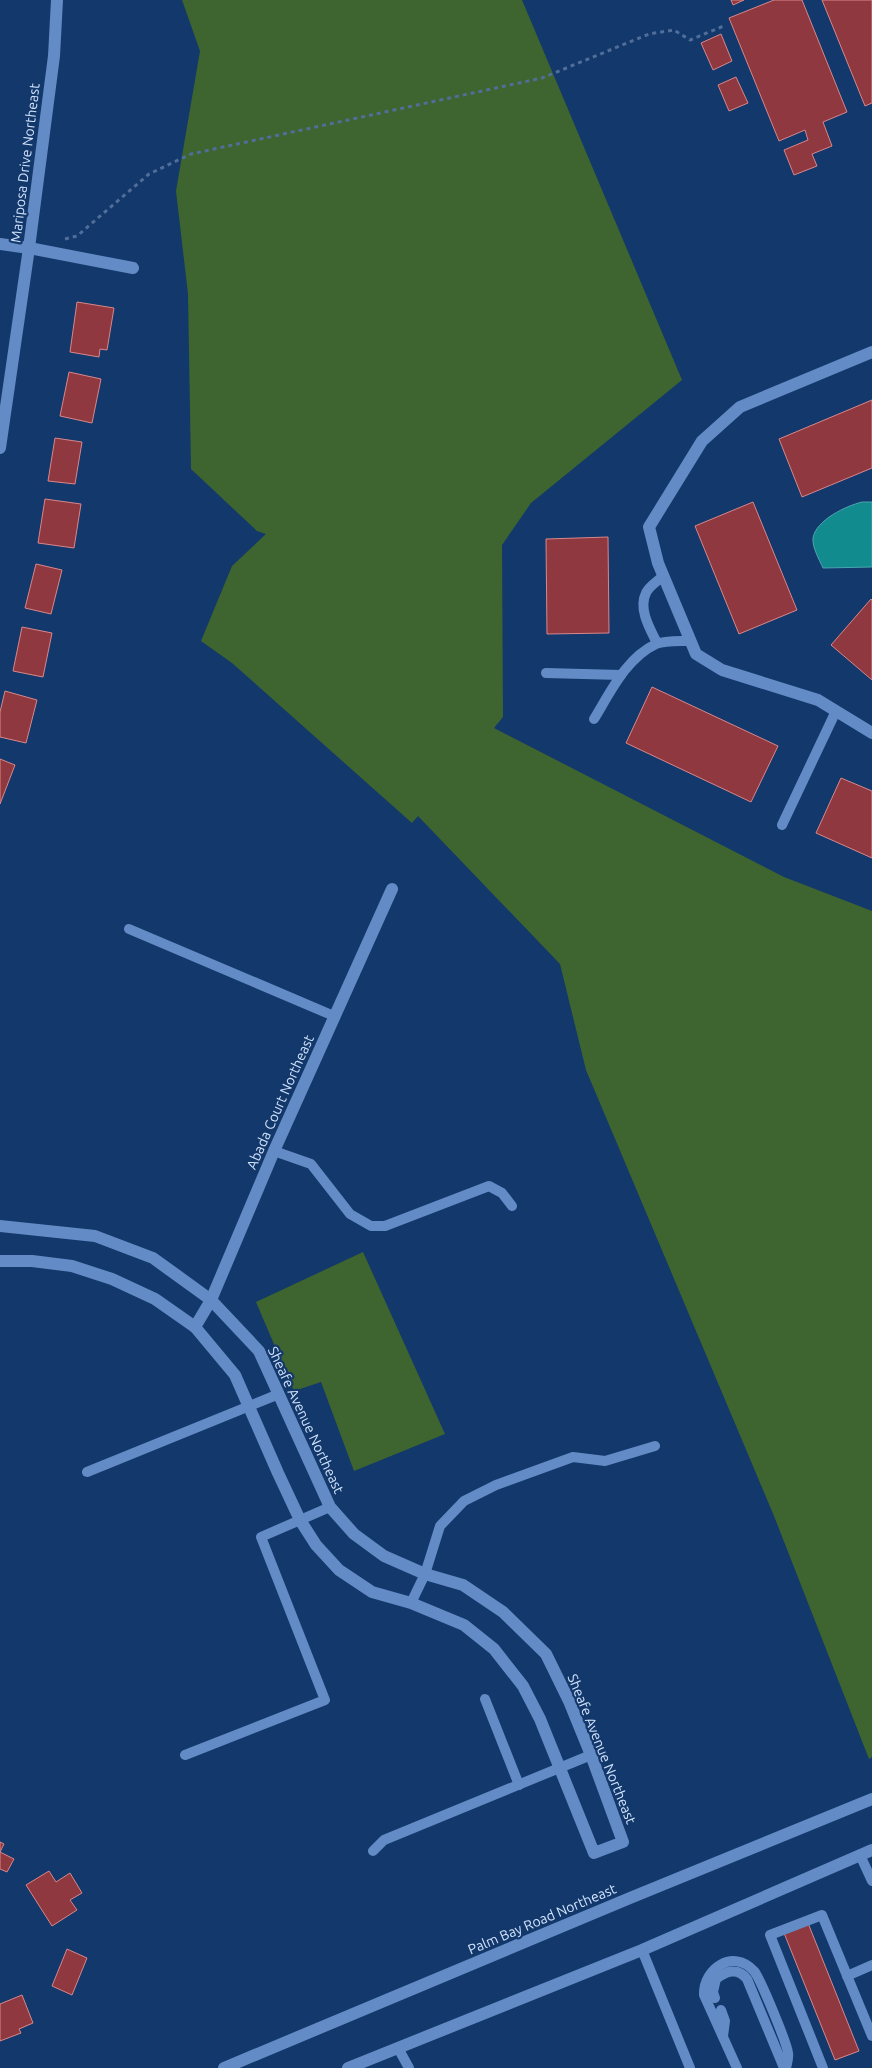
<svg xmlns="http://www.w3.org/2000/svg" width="872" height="2068" font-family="Ubuntu,sans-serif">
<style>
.green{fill:#3e652f}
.water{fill:#118b8e;stroke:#4ba5af}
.building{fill:#903840;stroke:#d8878a}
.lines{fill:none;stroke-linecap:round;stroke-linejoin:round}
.path{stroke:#506e99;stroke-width:3;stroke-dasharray:4 4;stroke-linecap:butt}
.service{stroke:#638bc5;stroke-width:10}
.minor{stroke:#638bc5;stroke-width:12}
.secondary{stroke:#638bc5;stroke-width:12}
.labels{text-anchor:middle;stroke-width:4.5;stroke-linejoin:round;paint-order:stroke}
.street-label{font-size:14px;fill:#d2e3fd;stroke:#13386b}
</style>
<rect width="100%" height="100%" fill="#13386b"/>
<!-- green -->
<g class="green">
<path d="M182 0H522L682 380 531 503 502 545 503 717 494 728 784 877 872 911V1757L869 1759 774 1516 586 1070 560 964 418 816 412 823 232 663 201 641 232 566 266 534 257 531 191 469 188 294 176 191 200 51Z"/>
<path d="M363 1252 445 1434 354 1471 321 1382 294 1391 256 1302Z"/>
</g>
<!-- water -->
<path class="water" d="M862 502H872V567L823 568C819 559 812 547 813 538 816 520 846 506 862 502Z"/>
<!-- building -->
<g class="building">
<path d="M731 0H744L733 5Z"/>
<path d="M774 0H802L847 112 823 122 832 146 812 154 817 166 794 175 784 150 808 140 805 130 779 141 729 18Z"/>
<path d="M822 0H872V103L865 106Z"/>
<path d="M721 34 732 61 713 70 701 43Z"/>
<path d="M736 77 748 103 729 111 718 85Z"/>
<path d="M77 302 114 308 107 350 100 349 99 357 70 352Z"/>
<path d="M69 372 101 379 92 423 60 416Z"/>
<path d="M872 400V468L802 497 779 439Z"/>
<path d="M55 438 82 442 75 484 48 481Z"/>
<path d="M45 499 81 504 74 548 38 543Z"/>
<path d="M753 502 797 610 739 634 695 526Z"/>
<path d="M608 537 609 633 547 634 546 539Z"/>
<path d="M36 564 62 570 51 614 25 608Z"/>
<path d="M871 599 872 600V680L831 645Z"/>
<path d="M22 627 52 633 43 677 13 671Z"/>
<path d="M652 687 778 746 751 802 626 743Z"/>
<path d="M5 691 37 700 26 743 0 737V712Z"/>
<path d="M0 759 15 765 0 804Z"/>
<path d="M841 778 872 791V858L816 833Z"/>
<path d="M0 1842 4 1844 0 1852 14 1859 7 1872 0 1869Z"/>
<path d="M49 1871 56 1882 70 1873 82 1893 70 1900 77 1910 52 1926 26 1885Z"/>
<path d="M808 1923 859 2051 835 2060 784 1933Z"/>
<path d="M67 1949 87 1958 72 1995 52 1986Z"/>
<path d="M22 1995 33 2023 19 2029 21 2033 0 2041V2004Z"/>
</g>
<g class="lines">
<!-- path -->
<path class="path" d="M65 239 77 236 149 174 191 154 542 78 649 34 674 30 690 40 726 25"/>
<!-- service -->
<g class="service">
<path d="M657 643C650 629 638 609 646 593 649 586 658 581 663 576"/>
<path d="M546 673 621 675"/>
<path d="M594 719C610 693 626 658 656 644 665 640 681 641 691 641"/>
<path d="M782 825 836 711"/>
<path d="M129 929 334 1016"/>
<path d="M274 1151 311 1164 350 1214 371 1226H385L489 1186 502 1193 512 1206"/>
<path d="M87 1472 279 1394"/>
<path d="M411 1603 425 1574 440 1526 464 1501 496 1485 573 1457 605 1461 655 1446"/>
<path d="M485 1699 519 1785"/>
<path d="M185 1755 325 1700 261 1537 330 1507"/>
<path d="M373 1851 384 1840 591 1755"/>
<path d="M860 1855 872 1881"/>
<path d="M642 1950 690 2068"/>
<path d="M847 1976 872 1965"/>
<path d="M715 1998 713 1992 716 1979C726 1971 738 1967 747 1979L784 2068"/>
<path d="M721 2010 725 2021 723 2036"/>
<path d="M398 2048 409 2068"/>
<path d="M737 2068 704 1995C703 1969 733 1948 754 1971 760 1978 787 2043 788 2053 789 2058 787 2063 786 2068"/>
<path d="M823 2068 770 1935 822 1915 872 2036"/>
</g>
<!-- minor -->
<g class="minor">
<path d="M0 244 29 248 133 268"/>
<path d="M872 352 740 407 702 441 649 527 658 563 696 654 722 670 818 700 872 733"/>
<path d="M0 448 29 248 54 56 57 0"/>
<path d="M0 1226 95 1236 153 1258 211 1300 259 1351 330 1507 354 1534 384 1556 425 1574 463 1585 503 1612 546 1654 569 1701 591 1755 623 1842 594 1853 540 1719 523 1686 494 1649 464 1625 411 1603 372 1592 339 1570 316 1545 300 1520 278 1473 235 1375 195 1327 155 1299 112 1279 72 1266 32 1261H0"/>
<path d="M195 1327 211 1300 274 1151 392 889"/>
</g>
<!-- secondary -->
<g class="secondary">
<path d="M224 2068 630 1898 872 1799"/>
<path d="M348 2068 642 1950 872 1850"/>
</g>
</g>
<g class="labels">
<!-- street labels -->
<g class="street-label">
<text transform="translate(25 163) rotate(-83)" y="5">Mariposa Drive Northeast</text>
<text transform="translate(280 1102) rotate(-66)" y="5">Abada Court Northeast</text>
<text transform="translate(306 1420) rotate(65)" y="5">Sheafe Avenue Northeast</text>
<text transform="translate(602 1749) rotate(68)" y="5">Sheafe Avenue Northeast</text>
<text transform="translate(542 1919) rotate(-23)" y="5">Palm Bay Road Northeast</text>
</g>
</g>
</svg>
